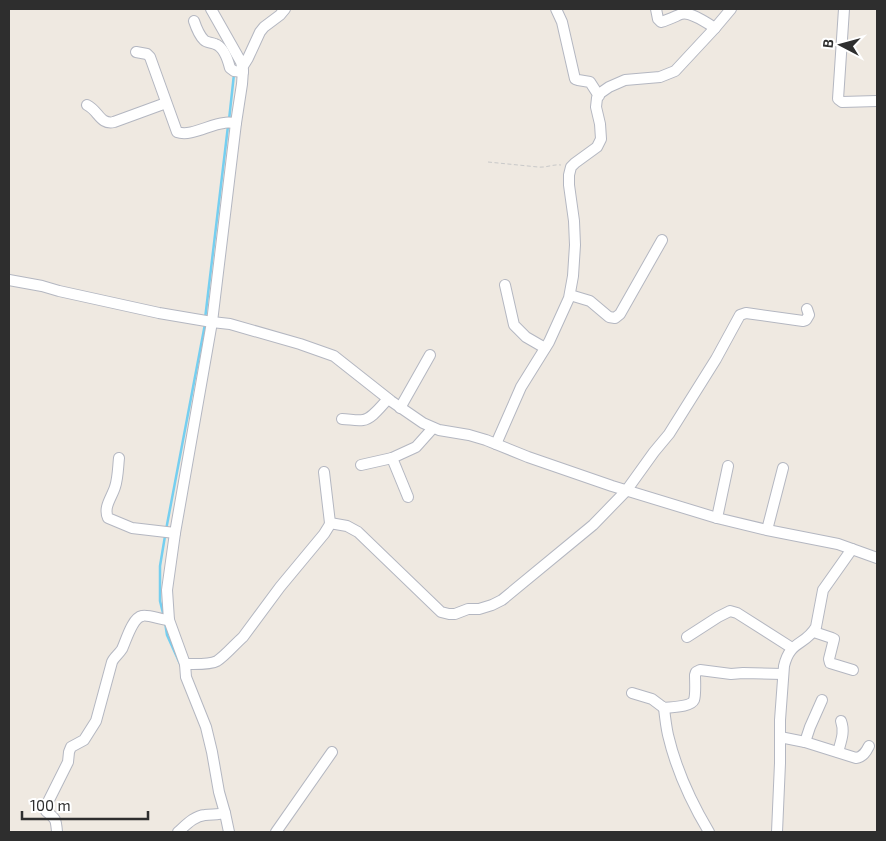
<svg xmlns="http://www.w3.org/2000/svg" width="886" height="841" font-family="'Exo 2',sans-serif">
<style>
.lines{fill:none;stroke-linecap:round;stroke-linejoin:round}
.stream{stroke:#75cff0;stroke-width:2.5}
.minor-casing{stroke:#b4b7c1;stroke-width:12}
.path{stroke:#c9c9c9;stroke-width:1;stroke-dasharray:4 2.5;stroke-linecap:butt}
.minor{stroke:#fff;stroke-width:10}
</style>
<rect width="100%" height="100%" fill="#efe9e1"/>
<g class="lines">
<!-- stream -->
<g class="stream">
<path d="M229 120 234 74"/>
<path d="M205 319 228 126"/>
<path d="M166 530 205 324"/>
<path d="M164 617 160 601V566L165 536"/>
<path d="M165 622 167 635 181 666"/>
</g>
<defs>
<g id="minor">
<path d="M211 9 241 62 243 70 242 84 236 123 212 322 175 533 167 590 169 620 185 664 186 677 206 727 212 752 219 792 225 813 229 832"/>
<path d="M556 9 562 22 575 79 578 80 590 82 599 96"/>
<path d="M656 9 658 19 661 22C668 20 674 17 681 14 690 11 707 23 715 28"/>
<path d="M844 9 838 99 842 102 877 101"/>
<path d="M194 21C196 27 199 35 204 40 207 43 211 42 215 44 224 47 228 60 230 68L234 71 243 72"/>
<path d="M136 52 147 54 150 57 177 132C191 137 210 124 224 123 228 122 232 123 236 123"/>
<path d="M243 66 248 58 260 32 264 27 280 15 285 9"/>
<path d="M87 105C99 111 100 125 114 122L166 103"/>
<path d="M9 280 42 286 59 291 159 313 212 322 230 324 300 344 334 356 391 401 423 423 439 430 469 435 486 440 528 457 612 486 717 518 767 530 838 544 877 558"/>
<path d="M505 285 514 325 526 337 545 348"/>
<path d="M570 295 590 301 609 317 615 318 620 314 662 240"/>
<path d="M400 408 430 355"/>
<path d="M342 419C349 419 356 421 363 420 372 419 381 406 388 399"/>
<path d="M496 444 521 387 549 342 569 298 573 276 575 245 574 221 569 185V175L571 167 575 163 597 147 601 139 600 124 596 107 597 98 599 94 609 87 625 80 660 77 675 71 715 28 731 9"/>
<path d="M119 458C118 467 118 478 115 487 112 497 103 507 108 518L132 528 175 533"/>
<path d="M392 458 408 497"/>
<path d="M361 465 392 458 416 447 433 428"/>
<path d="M717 518 728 466"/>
<path d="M330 523 347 526 358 532 441 612 449 614H455L468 609H479L492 605 502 600 593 525 626 491 654 452 669 434 716 359 740 315 746 313 803 321 806 320 809 315 807 309"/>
<path d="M767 530 783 468"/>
<path d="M814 632 832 638 834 639 829 659 830 663 853 670"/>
<path d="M687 637 718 617 730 611 737 613 792 648"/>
<path d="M185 664C193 664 210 665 217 661 225 656 235 644 243 637L280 587 324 534 329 526 330 523 324 472"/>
<path d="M632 693 652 699 664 708C671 707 691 707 694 700 696 694 695 682 695 675L696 672 700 670 731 674 743 673 783 674"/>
<path d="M664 708C665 717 666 726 668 735 676 769 691 802 709 832"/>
<path d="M780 737 805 742 856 758C863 757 866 752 869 746"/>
<path d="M805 742 810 727 822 700"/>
<path d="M838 752C841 741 845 732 841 721"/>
<path d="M57 832C56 819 56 819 46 811L45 808 68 762 69 752 71 747 84 740 96 721 112 662C114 657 119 654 122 649 126 641 132 618 142 616 147 614 162 620 169 620"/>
<path d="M178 832C186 825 194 816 205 815 212 814 218 815 225 813"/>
<path d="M276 832 332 752"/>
<path d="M777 832 780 763V720L784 666C790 640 805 646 816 627L823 590 852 549"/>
</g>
</defs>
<!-- minor casing -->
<use href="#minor" class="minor-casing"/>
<!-- path -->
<path class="path" d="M488 162 538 167C546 168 553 164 561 165"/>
<!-- minor -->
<use href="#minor" class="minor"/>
</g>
<!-- border -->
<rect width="886" height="841" fill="none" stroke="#2e2e2e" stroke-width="20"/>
<!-- north arrow -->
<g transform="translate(841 45) rotate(276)" stroke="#ffffff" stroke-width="4" paint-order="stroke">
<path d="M0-4L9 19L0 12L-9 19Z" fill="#2e2e2e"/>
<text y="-8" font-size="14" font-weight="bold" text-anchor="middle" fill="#2e2e2e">B</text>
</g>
<!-- scale -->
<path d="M22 811v8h126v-8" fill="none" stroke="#2e2e2e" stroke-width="2.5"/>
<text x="30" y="811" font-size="15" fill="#2e2e2e" stroke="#ffffff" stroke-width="4" paint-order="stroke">100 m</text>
</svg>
